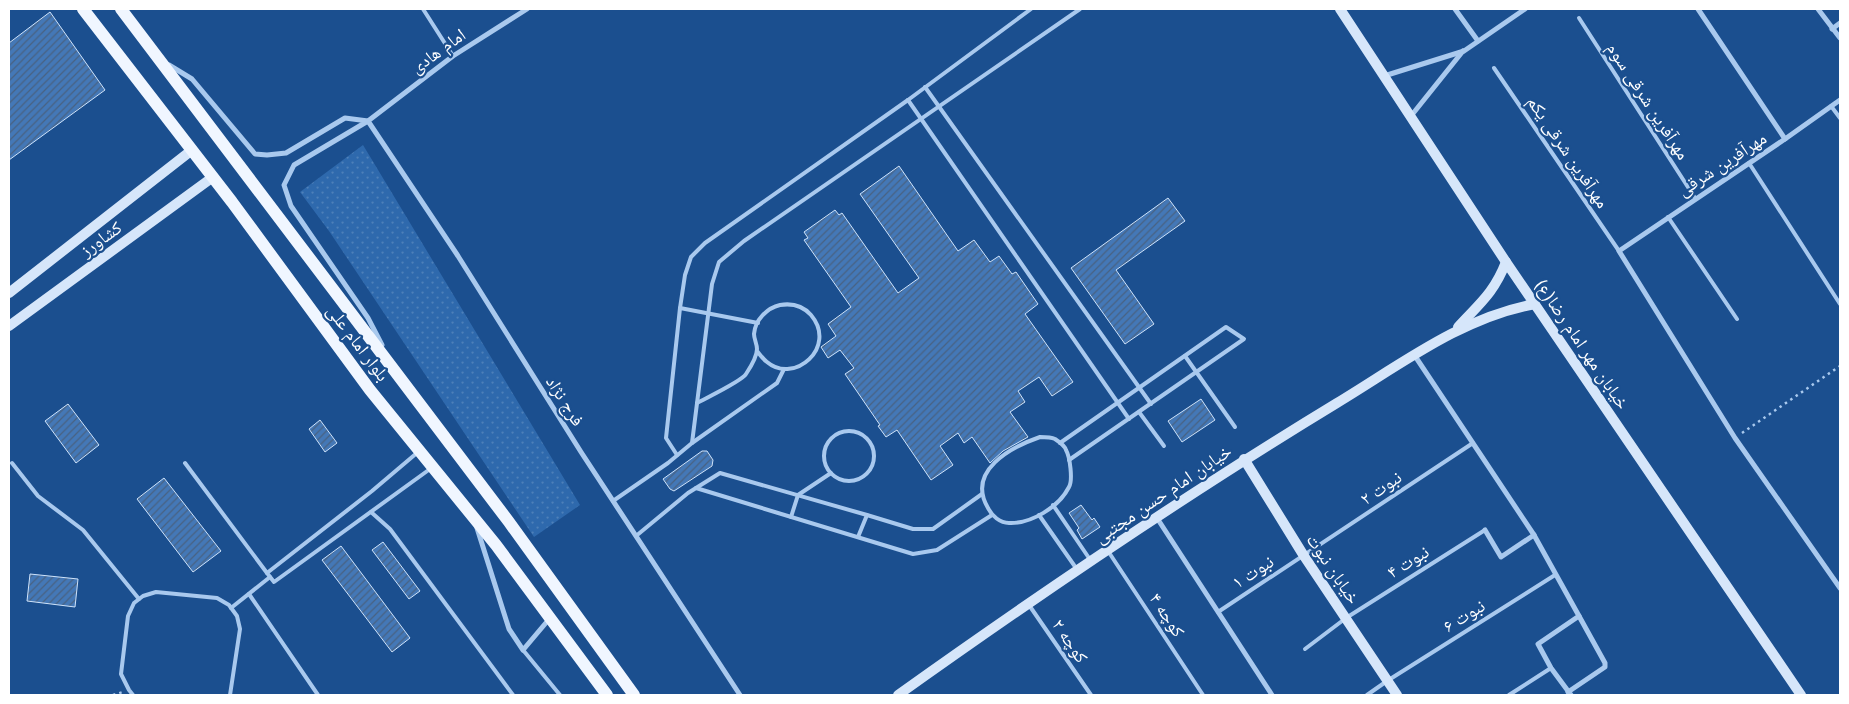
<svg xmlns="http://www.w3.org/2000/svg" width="1849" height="704" font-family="Mulish,'Noto Naskh Arabic',sans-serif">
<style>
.grass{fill:url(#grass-dots)}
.building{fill:url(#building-hatch);stroke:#cfe3fa}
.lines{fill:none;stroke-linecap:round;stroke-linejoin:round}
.path{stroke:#a9c9ee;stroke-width:2.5;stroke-dasharray:2.5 4;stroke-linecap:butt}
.lane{stroke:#a9c9ee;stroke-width:4}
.street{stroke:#a9c9ee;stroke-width:5}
.secondary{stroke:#d6e6fa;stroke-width:10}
.primary{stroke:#f0f6ff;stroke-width:12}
.labels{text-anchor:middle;stroke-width:4.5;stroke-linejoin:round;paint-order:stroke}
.street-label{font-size:18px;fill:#fff;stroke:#1b4f8f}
</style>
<defs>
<pattern id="grass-dots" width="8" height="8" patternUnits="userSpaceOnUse" patternTransform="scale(1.25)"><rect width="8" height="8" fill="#2e69ad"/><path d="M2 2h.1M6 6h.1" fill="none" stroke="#4d80b9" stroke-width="1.8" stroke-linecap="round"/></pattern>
<pattern id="building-hatch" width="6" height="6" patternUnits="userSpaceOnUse" patternTransform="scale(1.25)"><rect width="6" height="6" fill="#4478b7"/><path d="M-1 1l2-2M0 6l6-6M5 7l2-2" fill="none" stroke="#486282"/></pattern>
</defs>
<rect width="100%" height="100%" fill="#1b4f8f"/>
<!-- grass -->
<path class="grass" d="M363 145 580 505 534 537 329 231 300 192Z"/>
<!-- building -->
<g class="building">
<path d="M50 12 105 90 9 160V43Z"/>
<path d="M899 166 958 251 974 240 990 262 999 256 1012 274 1016 272 1038 304 1025 314 1073 382 1052 396 1039 377 1018 391 1025 402 1010 412 1028 437 1003 451 990 463 972 437 964 443 958 433 940 446 953 465 931 480 897 430 886 437 878 426 880 425 845 374 854 368 840 350 828 358 821 347 836 336 828 324 851 307 804 240 808 238 804 232 835 210 839 215 842 213 898 293 919 278 860 194Z"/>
<path d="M1168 198 1185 221 1116 270 1154 324 1125 344 1071 268Z"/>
<path d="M1201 399 1215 420 1182 442 1168 421Z"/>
<path d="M68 404 99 445 76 463 45 421Z"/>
<path d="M320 420 337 443 325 452 309 429Z"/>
<path d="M702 451H707L713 460 712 466 674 491 670 489 663 479Z"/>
<path d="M164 478 221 551 193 572 137 499Z"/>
<path d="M1081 505 1092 520 1094 518 1100 527 1082 539 1077 530 1079 528 1069 513Z"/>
<path d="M383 542 420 591 409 599 372 550Z"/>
<path d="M341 546 410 638 392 652 322 560Z"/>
<path d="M30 574 78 579 75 607 27 601Z"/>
</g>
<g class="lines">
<!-- path -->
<g class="path">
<path d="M1742 433 1840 366"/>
<path d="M113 695 123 692"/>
</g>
<!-- lane -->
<g class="lane">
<path d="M423 9 453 56"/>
<path d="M1579 18 1695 198"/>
<path d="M1494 68 1619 251"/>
<path d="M925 87 1151 404"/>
<path d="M908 100 1129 419"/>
<path d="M1831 106 1840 118"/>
<path d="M1749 163 1840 304"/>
<path d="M1668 217 1737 319"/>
<path d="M680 308 758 323"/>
<path d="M1185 356 1235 427"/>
<path d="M697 403C706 398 742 381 746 374 750 368 757 356 757 349 757 344 754 339 754 334 755 320 767 308 780 305 792 303 803 306 811 315 838 347 794 385 767 362 763 359 760 355 757 351"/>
<path d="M1139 412 1164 446"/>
<circle cx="849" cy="456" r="25"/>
<path d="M1040 437C1045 437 1051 437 1055 439 1058 441 1065 446 1066 450 1070 457 1073 480 1069 487 1059 507 1031 524 1009 523 1000 523 992 516 988 508 966 471 1011 447 1040 437Z"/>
<path d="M692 443 712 284 719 262 744 241 1080 9"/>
<path d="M1060 443 1226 327 1244 339 1069 460"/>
<path d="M418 452 372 491 267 573 274 582 430 469"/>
<path d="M677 455 666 438 680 308 685 275 691 257 705 243 908 100 1031 9"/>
<path d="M12 463 38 496 83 530 139 599"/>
<path d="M185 463 267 573"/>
<path d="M696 488 913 554 937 550 992 515"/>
<path d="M613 501 668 463 692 443 777 383 784 369"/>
<path d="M1053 505 1091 561"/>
<path d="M371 512 390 529 513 695"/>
<path d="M1039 515 1076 568"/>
<path d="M791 517 798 495 831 473"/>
<path d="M636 536 688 493 720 473 867 515 913 529H933L982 494"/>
<path d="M858 537 867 515"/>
<path d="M1108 551 1203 695"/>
<path d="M249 594 318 695"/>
<path d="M1029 605 1091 695"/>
<path d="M231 608 270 577"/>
<path d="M1218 612 1473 443"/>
<path d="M1305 649 1346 618 1485 530"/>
<path d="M523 650 560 695"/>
<path d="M133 695 129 690 121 674 128 616 134 603 143 596 156 592 217 598 229 605 237 616 240 629 230 695"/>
<path d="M1367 695 1387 681 1555 575"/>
<path d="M1509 695 1551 668"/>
</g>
<!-- street -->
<g class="street">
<path d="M527 9 453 56 368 121 458 256 581 452 740 695"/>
<path d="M1455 9 1478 41"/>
<path d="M1698 9 1785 139"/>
<path d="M1818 9 1840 38"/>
<path d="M1832 29 1840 23"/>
<path d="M169 65 192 79 255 154 267 155 286 153 345 118 368 121 294 165 284 185 291 206 368 318 382 345"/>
<path d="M1384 76 1464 51 1525 9"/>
<path d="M1840 100 1785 139 1619 251 1735 438 1840 588"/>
<path d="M1411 116 1463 51"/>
<path d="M1415 356 1534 535"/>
<path d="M1157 518 1272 695"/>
<path d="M477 528 509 629 523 650 550 618"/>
<path d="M1485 530 1501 557 1534 535 1579 616 1538 644 1551 668 1571 695"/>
<path d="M1568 692 1605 667V663L1579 616"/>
</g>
<!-- secondary -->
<g class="secondary">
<path d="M1340 9 1506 262 1801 695"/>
<path d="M9 293 192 150"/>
<path d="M9 326 213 177"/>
<path d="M1458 327C1479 304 1494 293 1506 262"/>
<path d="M1244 459 1304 556 1397 695"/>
<path d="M898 695C1041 593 1187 494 1337 403 1400 365 1462 317 1535 304"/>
</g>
<!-- primary -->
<g class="primary">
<path d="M83 9 232 202 370 390 496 545 607 695"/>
<path d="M121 9 509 522 634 695"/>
</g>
</g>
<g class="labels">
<!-- street labels -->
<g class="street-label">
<text transform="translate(438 51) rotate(-36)" y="6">امام هادی</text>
<text transform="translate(1648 101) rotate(57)" y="6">مهرآفرین شرقی سوم</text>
<text transform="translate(1568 152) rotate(56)" y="6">مهرآفرین شرقی یکم</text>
<text transform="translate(1722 164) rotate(-33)" y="6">مهرآفرین شرقی</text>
<text transform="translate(101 239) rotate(-36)" y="6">کشاورز</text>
<text transform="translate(358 343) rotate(53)" y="6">بلوار امام علی</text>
<text transform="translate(1582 344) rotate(56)" y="6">خیابان مهر امام رضا(ع)</text>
<text transform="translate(565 401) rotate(58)" y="6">فرج نژاد</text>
<text transform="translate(1381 488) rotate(-34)" y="6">نبوت ۲</text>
<text transform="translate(1163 494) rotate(-34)" y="6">خیابان امام حسن مجتبی</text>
<text transform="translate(1408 562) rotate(-32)" y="6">نبوت ۴</text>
<text transform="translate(1333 569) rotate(56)" y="6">خیابان نبوت</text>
<text transform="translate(1253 572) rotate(-33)" y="6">نبوت ۱</text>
<text transform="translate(1167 615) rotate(57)" y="6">کوچه ۴</text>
<text transform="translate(1464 616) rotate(-32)" y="6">نبوت ۶</text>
<text transform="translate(1070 641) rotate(56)" y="6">کوچه ۲</text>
</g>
</g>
<!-- border -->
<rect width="1849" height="704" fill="none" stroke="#ffffff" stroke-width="20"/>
</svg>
